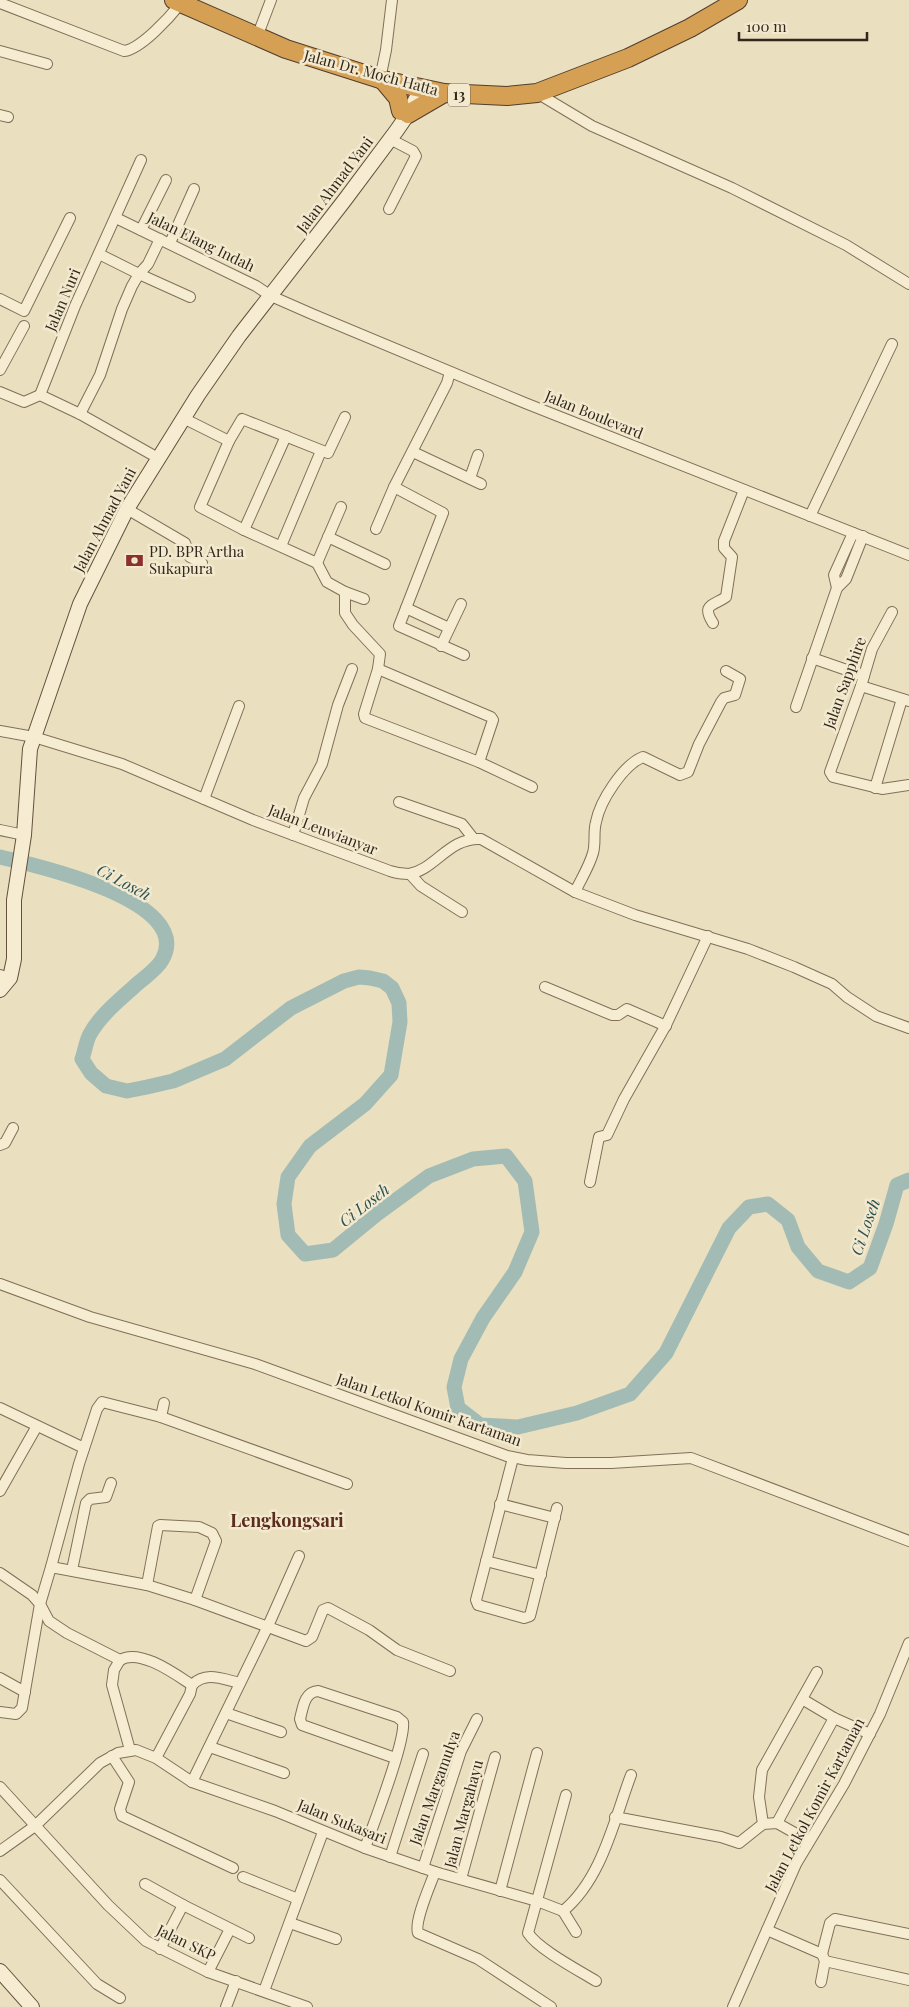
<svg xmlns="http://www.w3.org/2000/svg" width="909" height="2007" font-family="'Playfair Display',serif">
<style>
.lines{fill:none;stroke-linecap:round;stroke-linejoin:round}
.river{stroke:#a2bcb5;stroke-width:15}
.street-casing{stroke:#817059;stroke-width:12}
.secondary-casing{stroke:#63513c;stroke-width:16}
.highway-casing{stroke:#4f3e2d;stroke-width:20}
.street{stroke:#f6ecd1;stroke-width:10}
.secondary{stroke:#f6ecd1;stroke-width:14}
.highway{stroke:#d6a054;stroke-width:18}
.labels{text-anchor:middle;stroke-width:5;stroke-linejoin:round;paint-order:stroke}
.shield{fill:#f2e9ce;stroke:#6c6151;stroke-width:1}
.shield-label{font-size:14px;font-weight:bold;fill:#32271c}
.street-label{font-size:15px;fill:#32271c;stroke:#f2e9ce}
.poi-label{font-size:15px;fill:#32271c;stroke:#f2e9ce;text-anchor:start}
.water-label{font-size:16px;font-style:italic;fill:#2c5150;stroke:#f2e9ce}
.quarter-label{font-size:18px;font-weight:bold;fill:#5c2d1f;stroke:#f2e9ce}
</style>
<rect width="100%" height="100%" fill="#eadfbf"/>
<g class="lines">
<!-- river -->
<path class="river" d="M0 857C35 865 196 901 162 960 157 969 145 977 137 984 121 999 101 1014 90 1034 86 1041 85 1051 82 1059L91 1073 106 1086 127 1091 147 1087 173 1081 225 1059 291 1008 344 981 359 977 370 978 383 981 392 988 399 1003 400 1022 391 1075 365 1104 310 1146 288 1177 284 1204 288 1235 305 1254 333 1250 377 1214 429 1176 473 1159 506 1156 525 1181 532 1232 515 1272 483 1318 461 1359 454 1387 458 1408 480 1425 518 1427 577 1413 630 1394 666 1353 729 1228 749 1207 768 1204 788 1220 798 1247 818 1271 849 1282 870 1268 886 1224 897 1185 909 1180"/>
<defs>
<g id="street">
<path d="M0 3 124 51C141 49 170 17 181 3"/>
<path d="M257 37 271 0"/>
<path d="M0 51 47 64"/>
<path d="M380 79 386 50 392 0"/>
<path d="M537 93 592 126 732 188 846 245 909 284"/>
<path d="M0 115 8 117"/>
<path d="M389 209 416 156 413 151 390 139"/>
<path d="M116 218 256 286 271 296 312 314 525 403 909 555"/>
<path d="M141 230 166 180"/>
<path d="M170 243 194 189"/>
<path d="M99 254 139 274 190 297"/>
<path d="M0 299 24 311 70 218"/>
<path d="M0 370 24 326"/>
<path d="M450 372 447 383 394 487 443 513 399 626 464 655"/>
<path d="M0 392 24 402 40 395"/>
<path d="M40 395 75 306 141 160"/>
<path d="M40 395 80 414 158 458"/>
<path d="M80 414 100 375 122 309 132 286 139 274 148 264 160 239"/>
<path d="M183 418 229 441"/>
<path d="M413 452 481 484"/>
<path d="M470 478 478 455"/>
<path d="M341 507 317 563 244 530 200 507 229 441 242 419 328 453 345 417"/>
<path d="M127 509 185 543 190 557 202 563"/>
<path d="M810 516 892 344"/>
<path d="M376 529 394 487"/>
<path d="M244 530 286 436"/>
<path d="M328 537 385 564"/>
<path d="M281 546 321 451"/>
<path d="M317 563 327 582 345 592 364 599"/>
<path d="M837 588 834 575 853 533"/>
<path d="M345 592V613L353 625 380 654 378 669 364 714 365 718 479 762 532 787"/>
<path d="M406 608 449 628"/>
<path d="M892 612 872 649 861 686 830 772 833 777 882 789 909 785"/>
<path d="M713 623C701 604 713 606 726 597L732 557 724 548V541L744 490"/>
<path d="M441 646 461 604"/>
<path d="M812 658 864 676"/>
<path d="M378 669 491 717 493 720 479 762"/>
<path d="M861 686 909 701"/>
<path d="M796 707 837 588 846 579 863 536"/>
<path d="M0 731 34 737 122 764 253 820 390 871C396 873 402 874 409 874 435 870 449 837 481 839L575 892 635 915 748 949 794 967 832 984 847 997 876 1016 909 1028"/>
<path d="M875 788 902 699"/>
<path d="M204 799 239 706"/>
<path d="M399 802 462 824 473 838"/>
<path d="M0 830 24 835"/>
<path d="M293 835 304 798 322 764 338 705 352 669"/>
<path d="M410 874 421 886 462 912"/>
<path d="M575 892C581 879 589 867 593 853 596 842 593 832 596 822 600 801 623 765 643 757L680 775 688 772 699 744 721 702 724 698 735 695 740 679 726 671"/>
<path d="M0 975 10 978"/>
<path d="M545 987 612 1015H618L627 1009 666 1026"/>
<path d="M0 1145 5 1143 13 1128"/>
<path d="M590 1182 599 1137 607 1135 624 1099 666 1025 708 936"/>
<path d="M0 1284 90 1317 255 1364 507 1456 527 1460 566 1463H611L691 1458 909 1541"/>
<path d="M0 1408 84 1448"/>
<path d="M161 1417 164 1403"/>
<path d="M513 1458 476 1600 478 1605 524 1618 530 1616 557 1508"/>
<path d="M0 1491 37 1426"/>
<path d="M500 1504 555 1518"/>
<path d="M486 1561 541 1575"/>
<path d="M51 1567 79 1464 97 1409 102 1402 161 1417 347 1484"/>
<path d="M72 1570 86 1503 90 1499 106 1497 111 1483"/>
<path d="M0 1573 32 1595 40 1604 49 1621 67 1633 120 1660 114 1670 112 1685 130 1750"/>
<path d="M147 1585 158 1526 160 1525 199 1527 212 1533 216 1541 195 1600"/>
<path d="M120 1660C140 1648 175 1674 192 1685 206 1671 222 1679 240 1683"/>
<path d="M0 1678 25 1692"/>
<path d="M802 1699 834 1718 870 1734"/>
<path d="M0 1712 16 1714 22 1708 40 1604 51 1567 147 1585 195 1600 306 1641 312 1637 323 1610 328 1608 369 1630 397 1650 450 1671"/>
<path d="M226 1713 281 1732"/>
<path d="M210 1747 284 1773"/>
<path d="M112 1756 129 1782 120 1809 122 1816 233 1868"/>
<path d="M156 1758 190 1694 192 1685"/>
<path d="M192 1782 268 1626 299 1556"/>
<path d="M0 1787 108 1905 146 1941 208 1972 307 2007"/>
<path d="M566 1795 528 1933C538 1949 578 1970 596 1981"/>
<path d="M615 1817 721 1837 739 1843 763 1824 777 1823 809 1841"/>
<path d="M777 1823 834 1718"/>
<path d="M763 1824 759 1797 762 1770 817 1672"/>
<path d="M365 1848C373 1825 406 1741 403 1722L397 1717 318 1691C304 1692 303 1708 300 1719L302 1725 395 1758"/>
<path d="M0 1851 35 1826 100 1763 118 1753 136 1750 156 1758 192 1782 275 1811 365 1848 435 1872 537 1901 563 1911C602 1879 614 1820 631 1775"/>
<path d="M390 1857 423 1754"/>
<path d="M423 1868 461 1751 477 1719"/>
<path d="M435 1872C430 1886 414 1921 418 1933L478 1959 551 2007"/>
<path d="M243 1877 298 1899"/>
<path d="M461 1879 495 1757"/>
<path d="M0 1880 83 1969 97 1984 120 1998"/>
<path d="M145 1884 183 1905"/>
<path d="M500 1891 537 1753"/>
<path d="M563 1911 576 1932"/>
<path d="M290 1923 336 1939"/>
<path d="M767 1930 822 1954 825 1961 821 1982"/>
<path d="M160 1949 183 1905 249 1938"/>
<path d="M822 1954 830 1923 835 1919 909 1934"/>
<path d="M825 1961 909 1980"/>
<path d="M208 1972 230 1929"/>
<path d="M264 1991 323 1832"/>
<path d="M226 2007 236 1981"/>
<path d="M733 2007 796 1864 844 1784 880 1714 909 1643"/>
</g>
<g id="secondary">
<path d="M0 990 10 978 14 959V900L24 835 30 749 80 604 127 509 198 395 239 336 344 201 397 130 408 114 421 89"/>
<path d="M0 1971 32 2007"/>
</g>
<g id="highway">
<path d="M174 0 286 49 383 80 444 93 507 96 537 93 628 58 690 28 738 0"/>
<path d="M383 80 398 98 401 111"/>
<path d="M408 114 444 93"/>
</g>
</defs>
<!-- street casing -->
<use href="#street" class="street-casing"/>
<!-- secondary casing -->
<use href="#secondary" class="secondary-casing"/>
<!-- highway casing -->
<use href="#highway" class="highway-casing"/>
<!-- street -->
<use href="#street" class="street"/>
<!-- secondary -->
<use href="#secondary" class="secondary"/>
<!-- highway -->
<use href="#highway" class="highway"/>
</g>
<!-- icons -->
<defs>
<symbol id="bank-bare" viewBox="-9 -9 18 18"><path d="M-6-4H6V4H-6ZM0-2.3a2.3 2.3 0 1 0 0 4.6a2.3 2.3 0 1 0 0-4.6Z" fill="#8c2f2d" stroke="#f2e9ce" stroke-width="2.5" paint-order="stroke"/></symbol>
</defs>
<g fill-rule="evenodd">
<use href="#bank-bare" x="122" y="548" width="25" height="25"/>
</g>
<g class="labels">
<!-- shield labels -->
<rect class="shield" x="448" y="83.5" width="22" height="23" rx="4"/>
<g class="shield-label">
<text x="459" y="100">13</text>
</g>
<!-- street labels -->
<g class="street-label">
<text transform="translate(371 73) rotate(15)" y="5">Jalan Dr. Moch Hatta</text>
<text transform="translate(335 185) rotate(-53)" y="5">Jalan Ahmad Yani</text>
<text transform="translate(201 242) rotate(26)" y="5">Jalan Elang Indah</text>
<text transform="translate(63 300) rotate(-67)" y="5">Jalan Nuri</text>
<text transform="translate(594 415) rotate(22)" y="5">Jalan Boulevard</text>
<text transform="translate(105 520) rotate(-62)" y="5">Jalan Ahmad Yani</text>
<text transform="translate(845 683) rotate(-70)" y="5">Jalan Sapphire</text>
<text transform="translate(323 830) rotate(21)" y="5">Jalan Leuwianyar</text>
<text transform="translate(429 1410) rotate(19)" y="5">Jalan Letkol Komir Kartaman</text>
<text transform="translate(435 1788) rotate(-70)" y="5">Jalan Margamulya</text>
<text transform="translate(815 1805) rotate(-62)" y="5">Jalan Letkol Komir Kartaman</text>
<text transform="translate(464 1814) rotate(-75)" y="5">Jalan Margahayu</text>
<text transform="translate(342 1822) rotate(22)" y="5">Jalan Sukasari</text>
<text transform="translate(186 1943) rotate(26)" y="5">Jalan SKP</text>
</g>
<!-- poi labels -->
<g class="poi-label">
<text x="149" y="557">PD. BPR Artha<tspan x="149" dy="17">Sukapura</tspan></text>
</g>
<!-- water labels -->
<g class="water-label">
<text transform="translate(124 882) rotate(28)" y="6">Ci Loseh</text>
<text transform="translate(364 1205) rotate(-38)" y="6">Ci Loseh</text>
<text transform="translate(865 1227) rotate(-71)" y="6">Ci Loseh</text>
</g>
<!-- quarter labels -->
<g class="quarter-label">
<text x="287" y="1527">Lengkongsari</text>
</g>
</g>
<!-- scale -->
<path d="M739 32v8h128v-8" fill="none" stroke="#32271c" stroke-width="2.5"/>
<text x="746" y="32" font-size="15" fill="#32271c" stroke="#f2e9ce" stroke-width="4" paint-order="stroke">100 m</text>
</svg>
